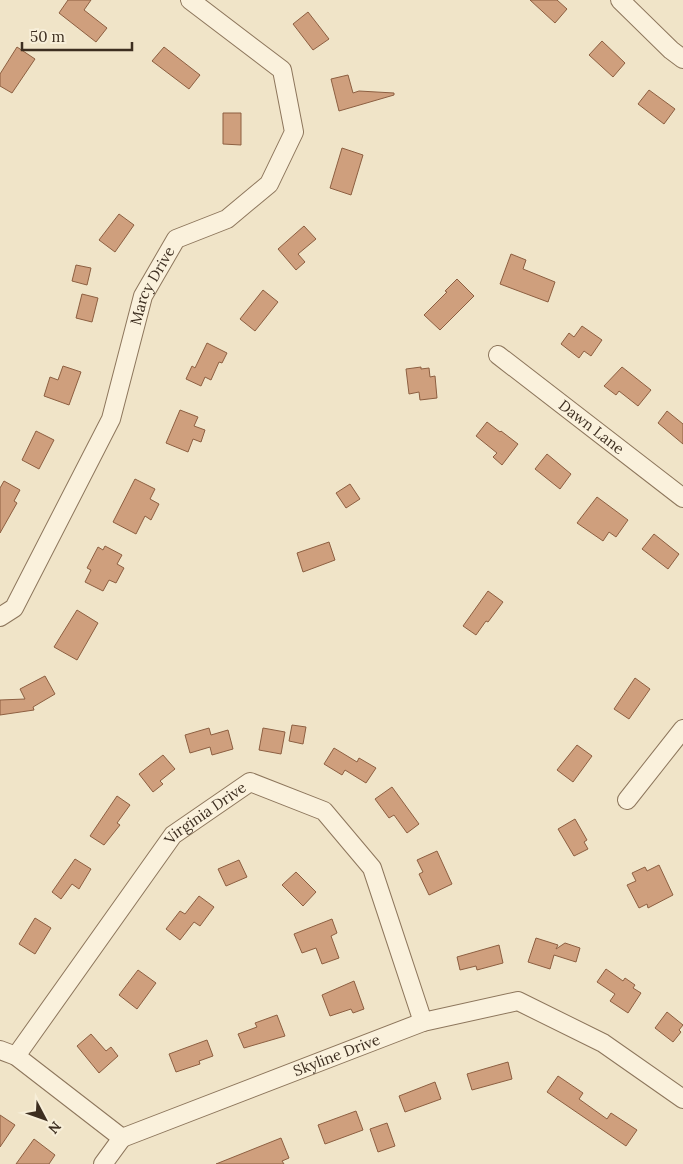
<svg xmlns="http://www.w3.org/2000/svg" width="683" height="1164" font-family="Lora,serif">
<style>
.building{fill:#cf9f7d;stroke:#8d5f41}
.lines{fill:none;stroke-linecap:round;stroke-linejoin:round}
.minor-casing{stroke:#8d765c;stroke-width:20}
.minor{stroke:#faf1dc;stroke-width:18}
.labels{text-anchor:middle;stroke-width:4;stroke-linejoin:round;paint-order:stroke}
.street-label{font-size:15px;fill:#3d2e20;stroke:#f7eed8}
</style>
<rect width="100%" height="100%" fill="#f0e4c8"/>
<!-- building -->
<g class="building">
<path d="M68 0H91L84 10 107 28 96 42 59 13Z"/>
<path d="M530 0H557L567 9 555 23Z"/>
<path d="M308 12 329 39 313 50 293 24Z"/>
<path d="M602 41 625 63 613 77 589 55Z"/>
<path d="M17 47 35 59 12 93 0 86V74Z"/>
<path d="M164 47 200 75 189 89 152 61Z"/>
<path d="M348 75 353 93 359 91 394 93V95L339 111 331 79Z"/>
<path d="M649 90 675 109 664 124 638 104Z"/>
<path d="M223 113H241V145L223 144Z"/>
<path d="M342 148 363 155 351 195 330 188Z"/>
<path d="M119 214 134 225 115 252 99 240Z"/>
<path d="M304 226 316 239 298 254 305 262 296 270 278 249Z"/>
<path d="M511 254 526 260 523 269 555 282 548 302 500 284Z"/>
<path d="M76 265 91 268 87 285 72 281Z"/>
<path d="M457 279 474 296 440 330 424 315 447 292 445 291Z"/>
<path d="M263 290 278 302 255 331 240 319Z"/>
<path d="M82 294 98 298 92 322 76 318Z"/>
<path d="M582 326 602 340 591 356 584 351 579 358 561 344 569 333 574 337Z"/>
<path d="M207 343 227 353 222 363 219 362 211 380 205 377 201 386 186 379 192 366 195 368Z"/>
<path d="M63 366 81 372 69 405 44 396 50 377 58 380Z"/>
<path d="M421 367V369L429 368 430 377 435 376 437 398 420 400 419 392 409 394 406 369Z"/>
<path d="M622 367 651 390 638 406 619 391 616 395 604 386Z"/>
<path d="M180 410 198 417 194 426 205 430 201 442 193 439 188 452 166 443Z"/>
<path d="M667 411 683 424V444L658 423Z"/>
<path d="M487 422 500 432 501 431 518 444 502 465 493 457 497 453 476 436Z"/>
<path d="M36 431 54 440 39 469 22 460Z"/>
<path d="M547 454 571 474 560 489 535 469Z"/>
<path d="M135 479 155 489 150 499 159 504 151 520 145 516 136 534 113 522Z"/>
<path d="M4 481 20 490 14 501 17 503 0 533V488Z"/>
<path d="M350 484 360 499 346 508 336 493Z"/>
<path d="M597 497 628 520 616 537 609 532 603 541 577 523Z"/>
<path d="M654 534 679 554 668 569 642 549Z"/>
<path d="M329 542 335 560 303 572 297 553Z"/>
<path d="M105 546 122 555 117 564 124 568 116 583 109 580 103 591 85 582 91 570 87 568 98 547 103 550Z"/>
<path d="M488 591 503 602 488 622 486 621 476 635 463 626Z"/>
<path d="M77 610 98 623 77 660 54 647Z"/>
<path d="M45 676 55 694 33 707 34 710 0 715V700L25 699 20 689Z"/>
<path d="M635 678 650 689 629 719 614 709Z"/>
<path d="M292 725 306 727 303 744 289 741Z"/>
<path d="M209 728 211 735 228 730 233 749 212 755 210 747 190 753 185 735Z"/>
<path d="M263 728 285 732 281 754 259 750Z"/>
<path d="M577 745 592 756 573 782 557 770Z"/>
<path d="M334 748 357 762 359 758 376 768 366 783 345 770 342 775 324 764Z"/>
<path d="M163 755 175 769 160 781 163 784 153 792 139 774Z"/>
<path d="M392 787 419 824 407 833 394 815 389 818 375 799Z"/>
<path d="M117 796 130 805 117 823 120 825 104 845 90 836Z"/>
<path d="M575 819 587 840 584 842 588 849 574 856 558 829Z"/>
<path d="M437 851 452 884 429 895 419 874 423 872 417 860Z"/>
<path d="M75 859 91 869 79 889 72 884 61 899 52 892Z"/>
<path d="M239 860 247 877 226 886 218 869Z"/>
<path d="M659 865 673 895 648 908 647 904 639 908 627 885 636 881 632 873 645 867 647 871Z"/>
<path d="M296 872 316 892 303 906 282 885Z"/>
<path d="M199 896 214 907 200 926 194 922 180 940 166 929 180 911 185 914Z"/>
<path d="M35 918 51 928 35 954 19 944Z"/>
<path d="M332 919 337 933 331 936 339 958 322 964 316 948 302 953 294 934Z"/>
<path d="M536 938 558 945 556 949 565 943 580 948 576 962 554 955 550 969 528 962Z"/>
<path d="M499 945 503 963 477 970 476 966 460 970 457 957Z"/>
<path d="M606 969 623 981 625 978 635 985 633 988 641 993 628 1013 610 1001 615 994 597 982Z"/>
<path d="M138 970 156 983 137 1009 119 995Z"/>
<path d="M354 981 364 1009 353 1013 351 1009 330 1016 322 995Z"/>
<path d="M667 1012 683 1025 679 1030 681 1032 673 1042 655 1028Z"/>
<path d="M277 1015 285 1036 244 1048 238 1034 257 1027 255 1023Z"/>
<path d="M91 1034 106 1051 111 1047 118 1056 99 1073 77 1046Z"/>
<path d="M207 1040 213 1056 199 1061 200 1064 176 1072 169 1054Z"/>
<path d="M508 1062 512 1079 472 1090 467 1074Z"/>
<path d="M558 1076 583 1093 579 1099 607 1119 611 1113 637 1130 626 1146 547 1092Z"/>
<path d="M435 1082 441 1099 405 1112 399 1096Z"/>
<path d="M356 1111 363 1130 325 1144 318 1125Z"/>
<path d="M0 1115 15 1125 0 1147Z"/>
<path d="M387 1123 395 1146 378 1152 370 1129Z"/>
<path d="M281 1138 289 1158 282 1161 284 1164H216Z"/>
<path d="M34 1139 55 1155 49 1164H16Z"/>
</g>
<g class="lines">
<defs>
<g id="minor">
<path d="M620 0 671 50 683 59"/>
<path id="s1" d="M498 355 683 498"/>
<path id="s2" d="M0 617 14 608 111 419 143 296 176 239 227 219 269 184 294 132 282 70 190 0"/>
<path d="M627 800 683 729"/>
<path d="M0 1050 16 1056 122 1138"/>
<path id="s3" d="M16 1056 173 835 250 782 324 811 372 868 423 1022"/>
<path id="s4" d="M122 1138 423 1022 518 1001 603 1043 683 1099"/>
<path d="M103 1164 122 1138"/>
</g>
</defs>
<!-- minor casing -->
<use href="#minor" class="minor-casing"/>
<!-- minor -->
<use href="#minor" class="minor"/>
</g>
<g class="labels">
<!-- street labels -->
<g class="street-label">
<text dy="5" stroke="none"><textPath href="#s2" startOffset="369">Marcy Drive</textPath></text>
<text dy="5" stroke="none"><textPath href="#s1" startOffset="118">Dawn Lane</textPath></text>
<text dy="5" stroke="none"><textPath href="#s3" startOffset="310">Virginia Drive</textPath></text>
<text dy="5" stroke="none"><textPath href="#s4" startOffset="230">Skyline Drive</textPath></text>
</g>
</g>
<!-- north arrow -->
<g transform="translate(45 1119) rotate(131)" stroke="#f7eed8" stroke-width="4" paint-order="stroke">
<path d="M0-4L9 19L0 12L-9 19Z" fill="#3d2e20"/>
<text y="-8" font-size="14" font-weight="bold" text-anchor="middle" fill="#3d2e20">N</text>
</g>
<!-- scale -->
<path d="M22 42v8h110v-8" fill="none" stroke="#3d2e20" stroke-width="2.5"/>
<text x="30" y="42" font-size="15" fill="#3d2e20" stroke="#f7eed8" stroke-width="4" paint-order="stroke">50 m</text>
</svg>
